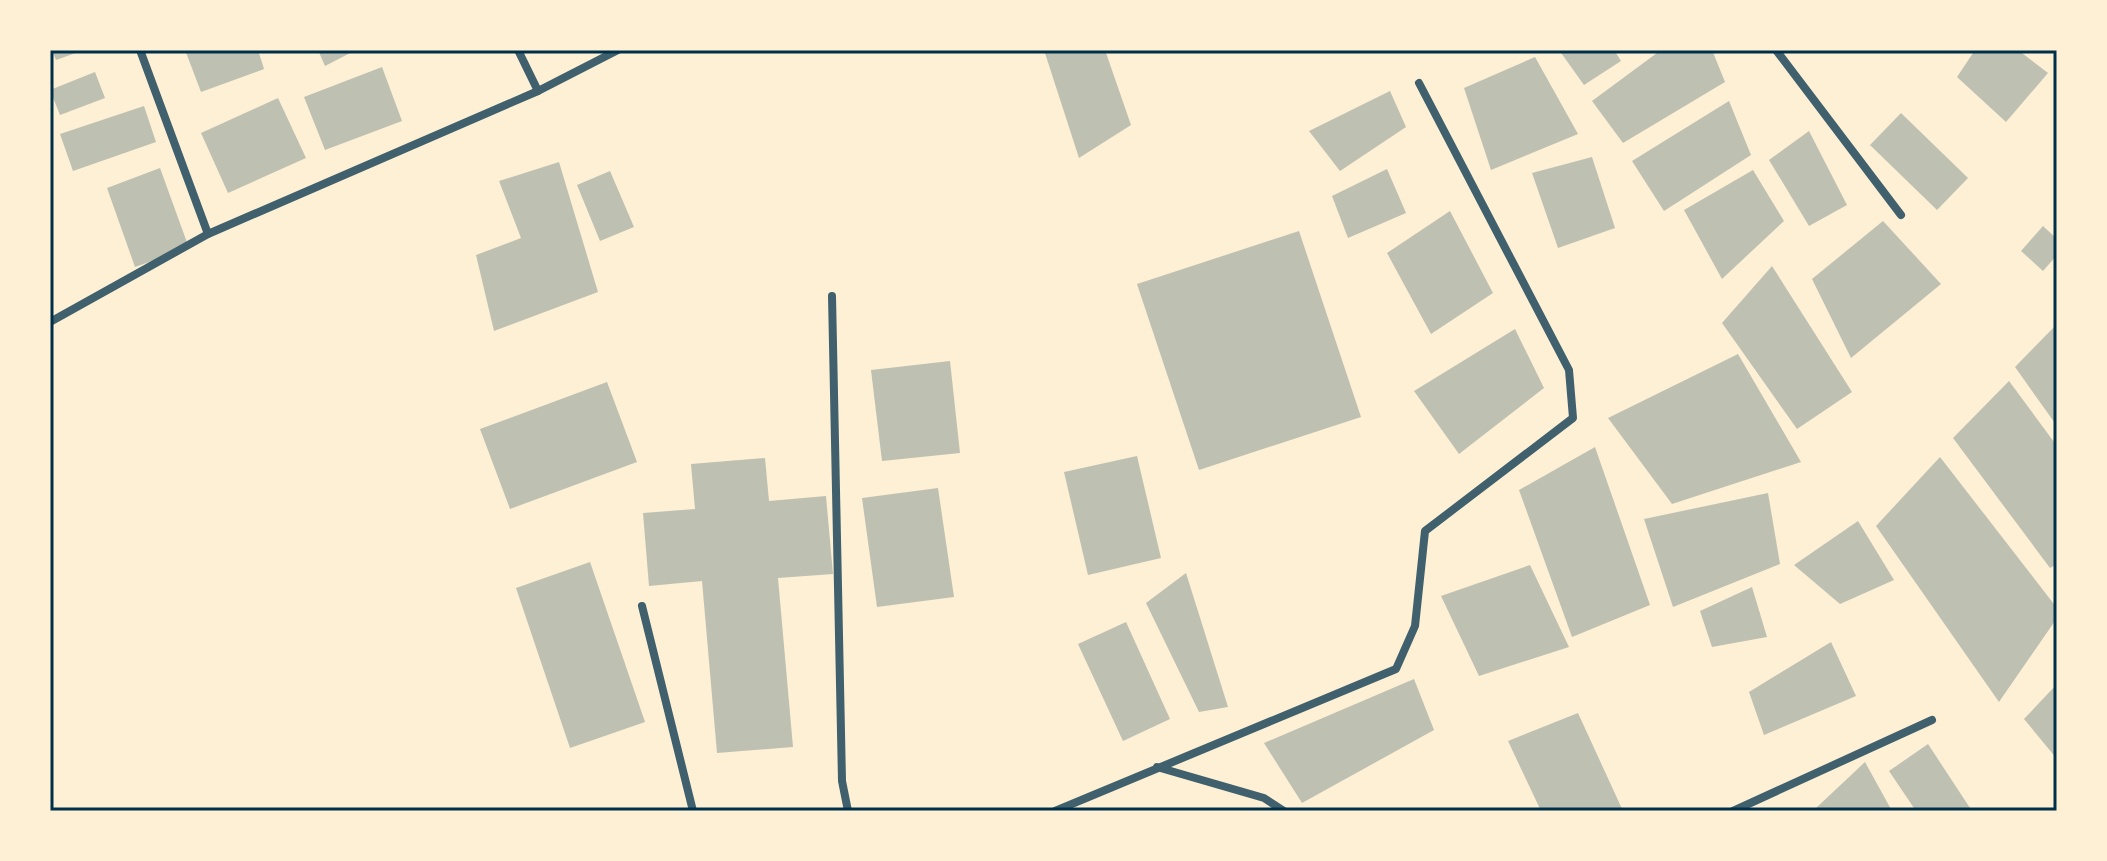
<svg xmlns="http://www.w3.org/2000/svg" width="2107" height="861" font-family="Barlow,sans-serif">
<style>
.building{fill:#bec0b2}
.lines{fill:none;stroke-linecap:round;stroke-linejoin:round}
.minor{stroke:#3f606c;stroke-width:8}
.neatline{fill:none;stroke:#003049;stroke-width:3}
</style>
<rect width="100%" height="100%" fill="#fdf0d5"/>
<!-- building -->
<g class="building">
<path d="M52 50H84L56 60Z"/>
<path d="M185 50H258L264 69 201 92Z"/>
<path d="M318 50H356L325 66Z"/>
<path d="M1044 50H1105L1131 125 1079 158Z"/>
<path d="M1559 50H1614L1621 61 1584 85Z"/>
<path d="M1661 50H1712L1725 82 1623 143 1592 101Z"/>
<path d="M1975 50H2018L2048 73 2006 122 1957 77Z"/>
<path d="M1535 57 1578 134 1491 170 1464 88Z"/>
<path d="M382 67 402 121 325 150 304 97Z"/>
<path d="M95 72 105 98 60 115 50 90Z"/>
<path d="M1390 91 1406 127 1340 171 1309 131Z"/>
<path d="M278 98 306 158 228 193 201 133Z"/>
<path d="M1729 101 1751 155 1664 211 1632 161Z"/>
<path d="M144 106 156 142 73 171 60 134Z"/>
<path d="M1901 113 1968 178 1937 210 1870 145Z"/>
<path d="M1809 131 1847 205 1809 226 1769 160Z"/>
<path d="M1592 157 1615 228 1558 248 1532 173Z"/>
<path d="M559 162 598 292 494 331 476 255 521 238 499 181Z"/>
<path d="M160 168 189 248 135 267 107 188Z"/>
<path d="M1387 169 1406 213 1348 238 1332 196Z"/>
<path d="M1753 170 1784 221 1722 279 1684 210Z"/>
<path d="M610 171 634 227 600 241 577 185Z"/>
<path d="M1450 211 1493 293 1431 334 1387 253Z"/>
<path d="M1883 221 1941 284 1851 358 1812 279Z"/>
<path d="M2043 226 2057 239V255L2043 271 2021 251Z"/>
<path d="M1299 231 1361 417 1199 470 1137 284Z"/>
<path d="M1772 266 1852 392 1797 429 1722 323Z"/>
<path d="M2057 324V426L2015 367Z"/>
<path d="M1515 329 1544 388 1459 454 1414 391Z"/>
<path d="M1738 354 1801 462 1672 504 1608 418Z"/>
<path d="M950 361 960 453 882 461 871 370Z"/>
<path d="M2009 381 2057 446V564L2050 568 1953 438Z"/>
<path d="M607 382 637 462 510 509 480 429Z"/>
<path d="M1595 447 1650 605 1572 637 1519 490Z"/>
<path d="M1137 456 1161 558 1088 575 1064 472Z"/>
<path d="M1940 457 2057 608V618L1999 702 1876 526Z"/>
<path d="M765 458 769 501 826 496 833 574 778 578 793 747 717 753 702 581 649 586 643 513 695 509 691 464Z"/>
<path d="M938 488 954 597 877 607 862 498Z"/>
<path d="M1768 493 1780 564 1673 607 1644 519Z"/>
<path d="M1858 521 1894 580 1840 604 1794 565Z"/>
<path d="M590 562 645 722 570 748 516 588Z"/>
<path d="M1530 565 1569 647 1479 676 1441 596Z"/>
<path d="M1186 573 1228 707 1199 712 1146 603Z"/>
<path d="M1752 587 1767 637 1712 647 1700 611Z"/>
<path d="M1126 622 1170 719 1123 741 1078 644Z"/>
<path d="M1831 642 1856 696 1764 735 1749 692Z"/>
<path d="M1414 679 1434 730 1302 803 1264 743Z"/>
<path d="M2057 684V759L2024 719Z"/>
<path d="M1578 713 1623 811H1541L1508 741Z"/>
<path d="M1928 744 1972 811H1916L1889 771Z"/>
<path d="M1865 762 1892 811 1815 809Z"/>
</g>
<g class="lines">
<!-- minor -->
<g class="minor">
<path d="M140 50 208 234"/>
<path d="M518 50 538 91 618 50"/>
<path d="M1776 50 1901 215"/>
<path d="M832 296 842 781 848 811"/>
<path d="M50 322 208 234 538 91"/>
<path d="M642 606 693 811"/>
<path d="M1157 767 1264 798 1284 811"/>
<path d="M1055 811 1396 669 1415 626 1425 531 1573 418 1569 370 1419 83"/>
<path d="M1733 811 1932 720"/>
</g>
</g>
<!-- border -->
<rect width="2107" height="861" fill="none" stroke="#fdf0d5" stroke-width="104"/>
<rect x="52" y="52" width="2003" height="757" class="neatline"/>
</svg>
